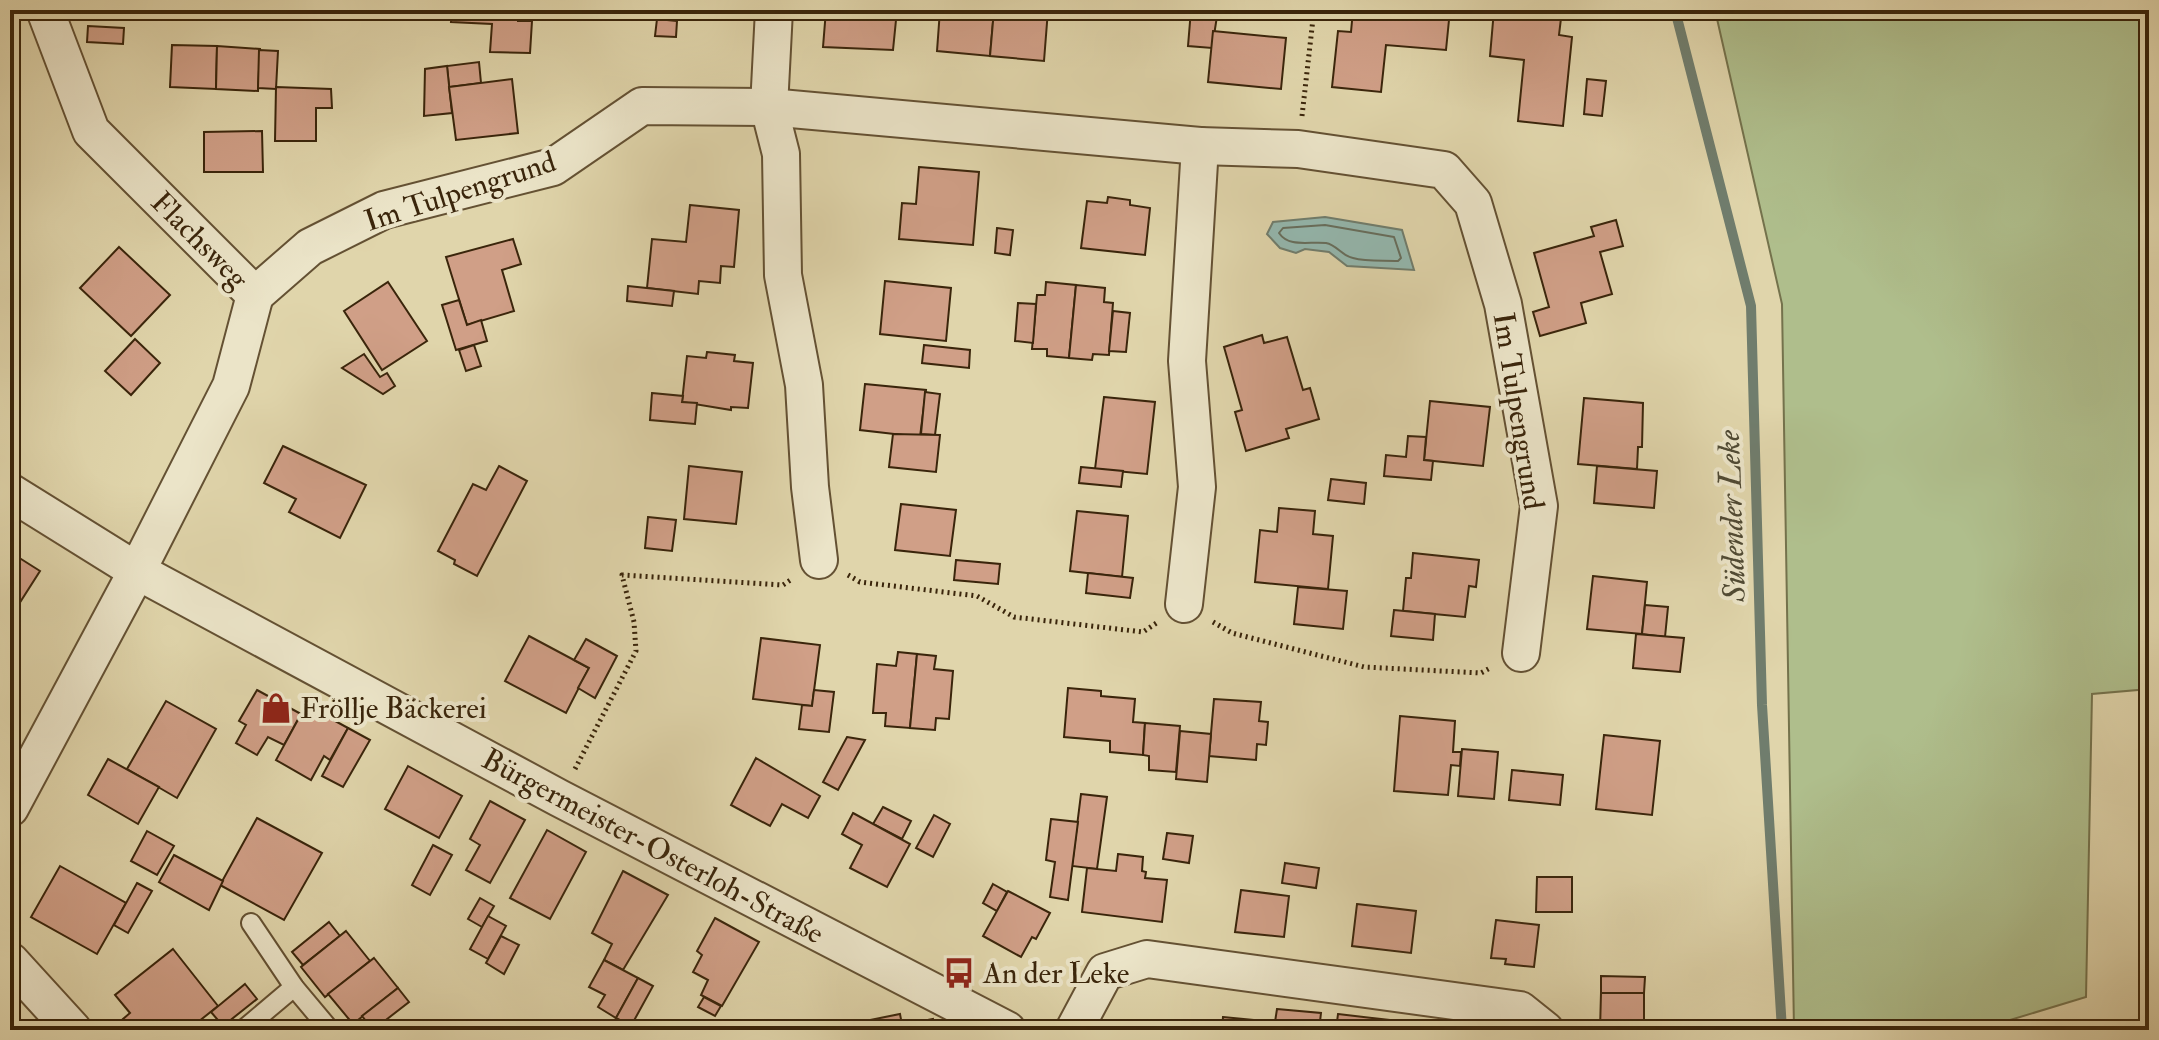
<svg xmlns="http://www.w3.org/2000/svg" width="2159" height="1040" font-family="'IM FELL Double Pica',serif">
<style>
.green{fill:#afbe8c;stroke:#74724c;stroke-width:2}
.water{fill:#94b8af;stroke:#707d6d;stroke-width:2}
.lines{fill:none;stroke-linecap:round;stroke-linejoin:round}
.shore{stroke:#676e5d;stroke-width:2}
.stream{stroke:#707d6d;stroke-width:10}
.building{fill:#d09f87;stroke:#3a250b;stroke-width:2}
.lane-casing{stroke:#645133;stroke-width:22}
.street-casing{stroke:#645133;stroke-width:40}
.path{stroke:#3a250b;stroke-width:5;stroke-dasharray:2 4;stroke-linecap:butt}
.lane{stroke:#ebe4c8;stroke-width:18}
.street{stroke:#ebe4c8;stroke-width:36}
.labels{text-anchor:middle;stroke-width:8;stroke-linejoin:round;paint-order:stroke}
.street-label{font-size:30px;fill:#3a250b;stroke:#ebe4c8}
.poi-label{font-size:30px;fill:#3a250b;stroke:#ebe4c8;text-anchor:start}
.water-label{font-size:32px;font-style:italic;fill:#504a34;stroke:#ebe4c8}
</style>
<rect width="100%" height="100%" fill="#e0d5ab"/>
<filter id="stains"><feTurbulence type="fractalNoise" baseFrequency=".0025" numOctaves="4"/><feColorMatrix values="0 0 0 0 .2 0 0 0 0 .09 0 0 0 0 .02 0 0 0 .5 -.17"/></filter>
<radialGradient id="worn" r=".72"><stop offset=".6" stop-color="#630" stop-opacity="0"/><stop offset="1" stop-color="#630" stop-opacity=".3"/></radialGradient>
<!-- green -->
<path class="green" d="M1715 10H2149V689L2092 694 2086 997 1977 1030H1794L1782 304Z"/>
<!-- water -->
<path class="water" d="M1325 217 1402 230 1414 270 1347 266 1329 252 1305 249 1296 253 1280 248 1267 234 1273 222Z"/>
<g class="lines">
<!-- shore -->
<path class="shore" d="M1325 225 1394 237 1401 258 1398 261C1384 260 1367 262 1353 258 1342 256 1337 245 1326 243 1310 241 1289 248 1279 233L1283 228Z"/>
<!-- stream -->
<path class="stream" d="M1675 10 1751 306 1762 705 1782 1030"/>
</g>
<!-- building -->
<g class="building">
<path d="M452 10H518V21H532L530 53 490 52 492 24 451 22Z"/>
<path d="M658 10H721V16Z"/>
<path d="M826 10H897L893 50 823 47Z"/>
<path d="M940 10H994L990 56 937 51Z"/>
<path d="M994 10H1048L1044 61 990 56Z"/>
<path d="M1191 10H1218L1212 48 1188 46Z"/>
<path d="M1353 10H1450L1446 50 1386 45 1381 92 1332 87 1338 31 1351 32Z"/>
<path d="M1494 10H1562L1559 35 1572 37 1563 126 1518 121 1524 60 1490 56Z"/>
<path d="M657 19 677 21 676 37 655 36Z"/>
<path d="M88 26 124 28 123 44 87 42Z"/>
<path d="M1213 31 1286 38 1281 89 1208 82Z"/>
<path d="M172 45 217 46 216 89 170 87Z"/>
<path d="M217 46 260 49 258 91 216 89Z"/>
<path d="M259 50 278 51 276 89 258 88Z"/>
<path d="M479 62 481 83 449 87 447 66Z"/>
<path d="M447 66 452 113 424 116 425 69Z"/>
<path d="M512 79 518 133 456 140 449 87Z"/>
<path d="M1587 79 1606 81 1602 116 1584 114Z"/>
<path d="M276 87 331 89 332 108H316V141H275Z"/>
<path d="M262 131 263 172H204V132Z"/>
<path d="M919 167 979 172 973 245 899 239 902 203 916 204Z"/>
<path d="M1108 197 1130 200V205L1150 208 1145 255 1081 248 1087 201 1107 203Z"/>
<path d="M690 205 739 210 734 267 721 266 720 283 699 281 698 294 647 288 652 239 686 242Z"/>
<path d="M1616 220 1623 246 1600 252 1612 294 1581 303 1586 323 1540 336 1533 312 1549 307 1534 253 1594 236 1591 227Z"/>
<path d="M997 228 1013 230 1010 255 995 253Z"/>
<path d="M513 239 521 264 502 270 514 311 467 325 446 257Z"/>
<path d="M119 247 170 295 131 336 80 288Z"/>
<path d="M885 281 951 288 946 341 880 334Z"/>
<path d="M388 282 427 341 382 370 344 311Z"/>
<path d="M1046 282 1076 285 1069 358 1047 356V349H1032L1037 295H1045Z"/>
<path d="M1076 285 1105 288 1104 302 1113 303 1109 355 1093 354 1092 360 1069 358Z"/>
<path d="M628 286 674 291 672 306 627 301Z"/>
<path d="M459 300 467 325 481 320 487 341 456 350 442 305Z"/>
<path d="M1018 303 1036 304 1033 343 1015 341Z"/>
<path d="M1113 311 1130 313 1126 352 1109 351Z"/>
<path d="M1262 335 1264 343 1287 337 1303 390 1310 388 1319 419 1286 429 1289 438 1246 451 1235 412 1242 410 1224 347Z"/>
<path d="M135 339 160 363 131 395 105 371Z"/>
<path d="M474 345 481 366 466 371 459 350Z"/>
<path d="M924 345 970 350 969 368 922 363Z"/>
<path d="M707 352 735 355 734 361 753 363 748 408 731 407V410L682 402 687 356 706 358Z"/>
<path d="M364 354 380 377 387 373 395 386 383 394 342 368Z"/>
<path d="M865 384 926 390 920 437 860 430Z"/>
<path d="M925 392 940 394 935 435 921 434Z"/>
<path d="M652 393 683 396 682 402 697 403 695 424 650 420Z"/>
<path d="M1104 397 1155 402 1147 474 1095 469Z"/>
<path d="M1584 398 1643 403 1642 447H1638L1637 469 1578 464Z"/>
<path d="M1430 401 1490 407 1483 466 1424 460Z"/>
<path d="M893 434 940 435 936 472 889 467Z"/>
<path d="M1408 436 1426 437 1424 460 1433 461 1431 480 1384 476 1386 455 1406 457Z"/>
<path d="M283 446 366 485 340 538 289 512 296 499 264 483Z"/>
<path d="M499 466 527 481 477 576 454 564 455 560 438 551 473 484 486 490Z"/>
<path d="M689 466 742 472 736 524 684 519Z"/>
<path d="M1597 466 1657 471 1654 508 1594 503Z"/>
<path d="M1081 467 1123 471 1121 487 1079 483Z"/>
<path d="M1331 479 1366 483 1364 504 1328 500Z"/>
<path d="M901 504 956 510 950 556 895 550Z"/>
<path d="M1279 508 1315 511 1313 534 1333 536 1328 589 1255 582 1260 530 1277 532Z"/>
<path d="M1077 511 1128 516 1122 577 1070 571Z"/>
<path d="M648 517 676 520 672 551 645 548Z"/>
<path d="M10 552 40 571 10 618Z"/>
<path d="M1413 553 1479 560 1476 587 1469 586 1465 617 1403 611 1406 578H1411Z"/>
<path d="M956 560 1000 564 998 584 954 580Z"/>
<path d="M1088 573 1133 578 1130 598 1086 593Z"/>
<path d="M1593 576 1647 582 1642 634 1587 629Z"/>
<path d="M1298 587 1347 591 1343 629 1294 624Z"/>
<path d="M1645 605 1668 607 1665 637 1642 634Z"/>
<path d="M1394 610 1435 614 1433 640 1391 636Z"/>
<path d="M1636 634 1684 638 1680 672 1633 668Z"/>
<path d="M529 636 589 668 566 713 505 681Z"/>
<path d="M761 638 820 645 812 706 753 699Z"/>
<path d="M586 639 617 656 595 698 578 688 589 668 574 660Z"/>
<path d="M898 652 917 654 910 728 885 726 886 713H873L877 664 896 666Z"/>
<path d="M917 654 936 656 934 669 953 671 949 719 936 718 935 730 910 728Z"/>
<path d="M1068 688 1101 691V696L1135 699 1133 722 1145 723 1143 755 1110 752V741L1064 737Z"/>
<path d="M257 690 301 714 284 745 268 737 257 755 236 743 246 725 239 721Z"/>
<path d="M814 690 834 692 829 732 799 729 802 705 812 706Z"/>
<path d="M1214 699 1261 702 1259 721 1268 722 1266 745 1257 744 1256 760 1209 756Z"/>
<path d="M166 701 216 729 177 798 127 769Z"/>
<path d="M306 705 348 728 330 760 324 756 311 780 276 760Z"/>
<path d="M1400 716 1455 721 1453 752H1461L1460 766 1451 765 1448 795 1394 791Z"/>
<path d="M1145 723 1180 726 1176 772 1149 770V756L1143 755Z"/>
<path d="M348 728 370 740 343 787 322 776Z"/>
<path d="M1180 731 1211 734 1207 782 1176 779Z"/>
<path d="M1604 735 1660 741 1652 815 1596 809Z"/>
<path d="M847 737 865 740 838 790 823 782Z"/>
<path d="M1462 749 1498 752 1494 799 1458 796Z"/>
<path d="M756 758 820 796 808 818 782 804 770 826 731 805Z"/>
<path d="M108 759 159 787 138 824 88 795Z"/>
<path d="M408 766 462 796 439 838 385 809Z"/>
<path d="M1512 770 1563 775 1560 805 1509 800Z"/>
<path d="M1081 794 1107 797 1097 869 1072 866Z"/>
<path d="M490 801 525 820 490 883 466 870 480 845 470 839Z"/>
<path d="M883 807 911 821 902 839 873 824Z"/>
<path d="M853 813 910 844 887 887 850 868 862 845 842 834Z"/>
<path d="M934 815 950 824 933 857 916 848Z"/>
<path d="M257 818 322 853 284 920 220 885Z"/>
<path d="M1051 819 1078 822 1068 900 1050 897 1055 862 1046 860Z"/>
<path d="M547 830 586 852 550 919 510 898Z"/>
<path d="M147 831 174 846 157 875 131 861Z"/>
<path d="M1167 833 1193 836 1189 863 1163 859Z"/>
<path d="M433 845 452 855 430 895 412 885Z"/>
<path d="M1118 854 1143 857 1142 871 1146 872 1145 878 1167 880 1162 922 1082 912 1087 868 1116 871Z"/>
<path d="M174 855 223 881 209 910 159 882Z"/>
<path d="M1285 863 1319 868 1316 888 1282 883Z"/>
<path d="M60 866 126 903 97 954 31 917Z"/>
<path d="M623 871 668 895 623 970 604 960 612 944 592 933Z"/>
<path d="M1537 877H1572V912H1536Z"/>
<path d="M137 883 152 891 128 933 114 925Z"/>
<path d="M993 884 1007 892 997 911 983 903Z"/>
<path d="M1241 890 1289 896 1284 937 1235 932Z"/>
<path d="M1008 891 1050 913 1036 939 1032 937 1021 957 983 936Z"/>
<path d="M480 898 494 906 482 927 468 919Z"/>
<path d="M1357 904 1416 911 1411 953 1352 946Z"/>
<path d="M488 916 506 926 488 959 470 949Z"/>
<path d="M715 918 759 942 722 1006 701 995 708 980 693 972 702 955 697 951Z"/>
<path d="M1496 920 1539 925 1534 967 1505 964 1506 959 1491 958Z"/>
<path d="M329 922 340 936 303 965 292 952Z"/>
<path d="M346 931 370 961 325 997 301 967Z"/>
<path d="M501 936 519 945 504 974 486 963Z"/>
<path d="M173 949 218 1006 188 1030H131L123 1019 130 1013 115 995Z"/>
<path d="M374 958 398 988 353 1024 328 994Z"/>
<path d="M604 960 638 978 616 1018 598 1007 605 995 589 987Z"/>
<path d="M1601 976 1645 977 1644 993H1601Z"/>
<path d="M638 978 653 986 631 1026 616 1018Z"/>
<path d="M245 984 257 999 223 1026 211 1012Z"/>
<path d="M398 988 409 1002 373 1030 362 1016Z"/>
<path d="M1601 993H1644V1030H1600Z"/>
<path d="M704 997 721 1006 715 1016 698 1007Z"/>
<path d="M1277 1009 1321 1013 1319 1030H1283L1284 1023 1275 1022Z"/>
<path d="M900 1014 903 1030H867L865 1021Z"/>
<path d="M1338 1014 1389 1020 1388 1030H1336Z"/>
<path d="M1223 1017 1284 1023 1283 1030H1222Z"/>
<path d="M933 1019 935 1030H903L902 1025Z"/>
<path d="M865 1021 867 1030H831L830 1027Z"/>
</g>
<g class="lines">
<defs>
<g id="lane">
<path d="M251 923 294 987 330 1030"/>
<path d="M243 1030 294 987"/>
</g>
<g id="street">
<path d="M774 10 769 107 781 154 783 275 804 385 810 487 819 560"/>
<path d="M1200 146 1298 149 1444 170 1473 203 1503 304 1539 506 1521 653"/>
<path d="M255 295 310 247 384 210 553 167 642 106 769 107 1200 146 1187 361 1197 487 1184 604"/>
<path d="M10 492 137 571 559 798 1007 1030"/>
<path d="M10 808 137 571 231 386 255 295 91 131 45 10"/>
<path d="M10 961 73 1030"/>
<path d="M1074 1030 1105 972 1147 959 1520 1010 1545 1030"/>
</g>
</defs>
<!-- lane casing -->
<use href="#lane" class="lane-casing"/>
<!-- street casing -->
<use href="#street" class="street-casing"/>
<!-- path -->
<g class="path">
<path d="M1302 116 1314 10"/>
<path d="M848 575 860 582 977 596 1014 617 1143 632 1158 622"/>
<path d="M1213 622 1232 633 1364 667 1481 673 1490 668"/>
<path d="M575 769 636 651 634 622 622 575 783 585 792 579"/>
</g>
<!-- lane -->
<use href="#lane" class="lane"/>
<!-- street -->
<use href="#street" class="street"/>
</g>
<!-- icons -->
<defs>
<symbol id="shop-bare" viewBox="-9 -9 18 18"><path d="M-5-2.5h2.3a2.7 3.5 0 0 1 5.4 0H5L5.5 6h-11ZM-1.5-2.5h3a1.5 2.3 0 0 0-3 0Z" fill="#8f2418" stroke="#ebe4c8" stroke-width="2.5" paint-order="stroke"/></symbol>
<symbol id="bus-bare" viewBox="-9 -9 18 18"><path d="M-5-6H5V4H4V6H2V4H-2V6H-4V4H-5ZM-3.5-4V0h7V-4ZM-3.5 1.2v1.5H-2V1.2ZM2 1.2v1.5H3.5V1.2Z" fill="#8f2418" stroke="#ebe4c8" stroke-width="2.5" paint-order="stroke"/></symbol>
</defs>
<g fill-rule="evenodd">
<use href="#shop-bare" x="254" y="686" width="44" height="44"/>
<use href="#bus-bare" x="937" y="951" width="44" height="44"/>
</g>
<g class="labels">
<!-- street labels -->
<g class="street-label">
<text transform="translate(460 191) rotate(-18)" y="10">Im Tulpengrund</text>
<text transform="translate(200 240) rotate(45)" y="10">Flachsweg</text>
<text transform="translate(1519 411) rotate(81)" y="10">Im Tulpengrund</text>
<text transform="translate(653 846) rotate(28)" y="10">Bürgermeister-Osterloh-Straße</text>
</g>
<!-- poi labels -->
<g class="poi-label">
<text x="300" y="718">Fröllje Bäckerei</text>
<text x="983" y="983">An der Leke</text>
</g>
<!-- water labels -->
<g class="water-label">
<text transform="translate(1731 516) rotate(-92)" y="11">Südender Leke</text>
</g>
</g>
<!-- margin -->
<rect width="2159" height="1040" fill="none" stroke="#e0d5ab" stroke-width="40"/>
<rect x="12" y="12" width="2135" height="1016" fill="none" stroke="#3a250b" stroke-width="4"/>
<rect x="20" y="20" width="2119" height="1000" fill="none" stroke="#3a250b" stroke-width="2"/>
<rect width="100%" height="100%" filter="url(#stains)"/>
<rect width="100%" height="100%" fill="url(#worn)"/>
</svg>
